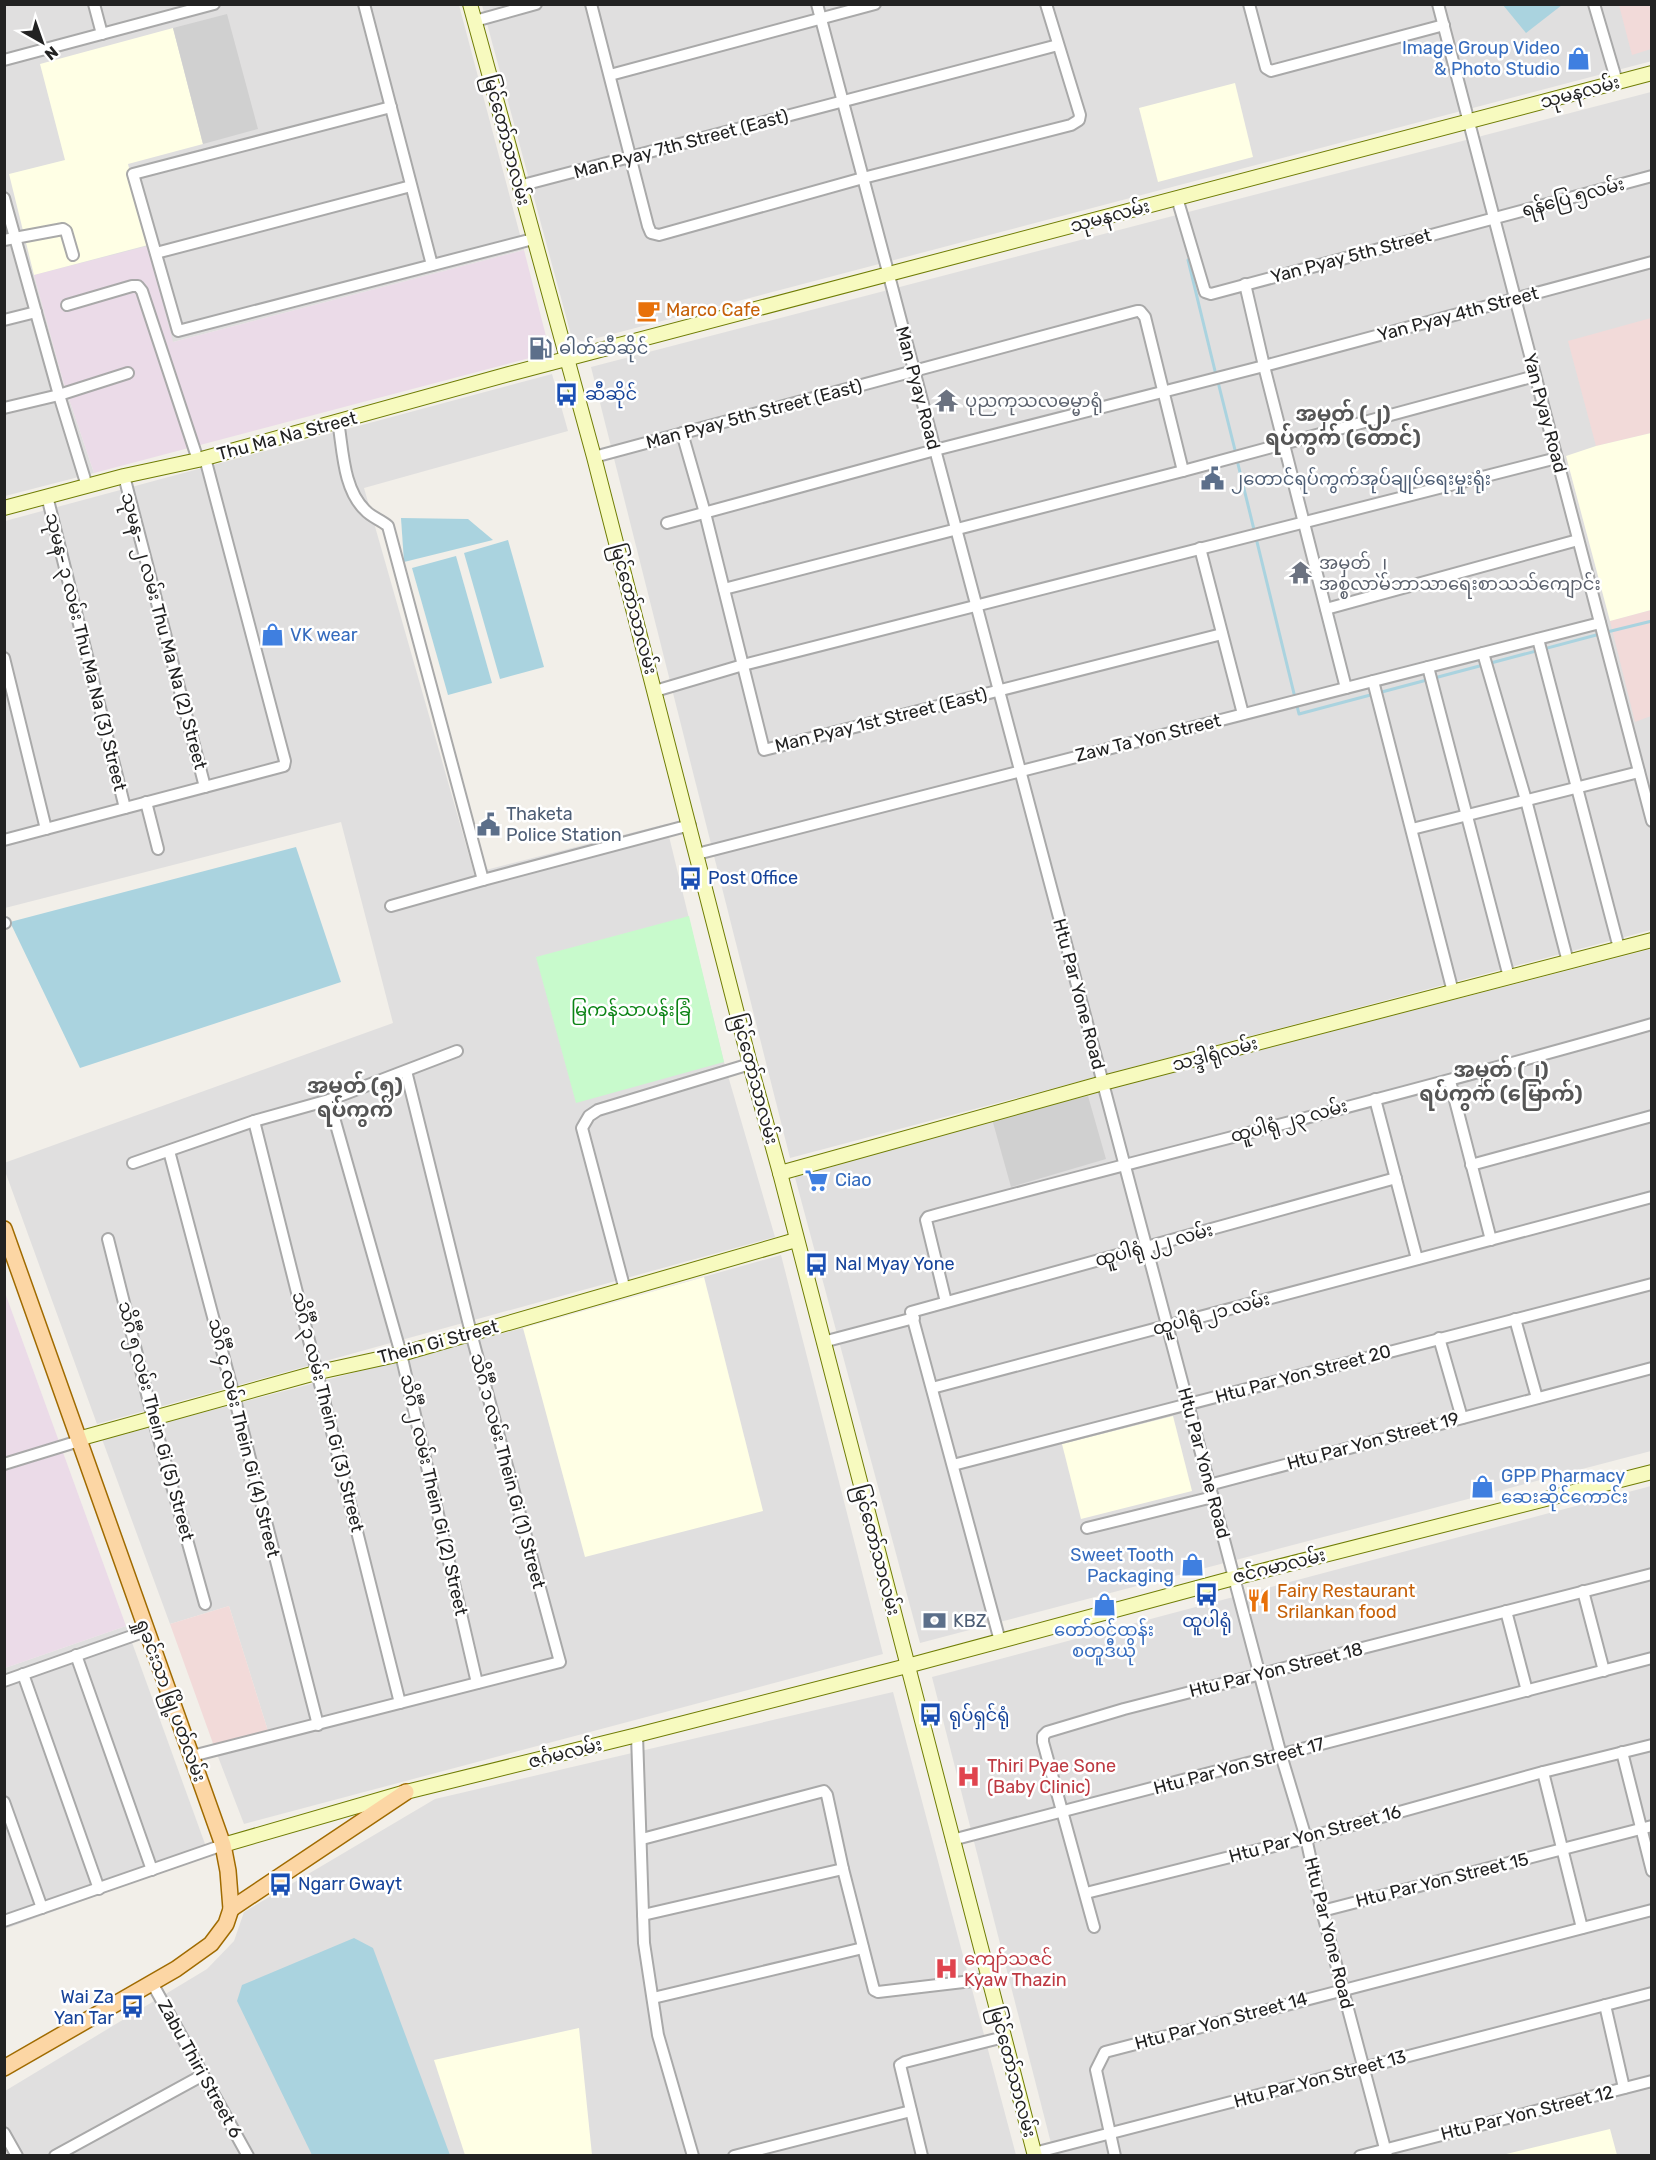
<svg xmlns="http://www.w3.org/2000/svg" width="1656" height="2160" font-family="Rubik,'Noto Sans Myanmar',sans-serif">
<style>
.residential{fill:#e0dfdf}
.commercial{fill:#f2dad9}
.industrial{fill:#ebdbe8}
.education{fill:#ffffe5}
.religious{fill:#d0d0d0}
.park{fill:#c8facc}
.water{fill:#aad3df}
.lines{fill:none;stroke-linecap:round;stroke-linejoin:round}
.stream{stroke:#aad3df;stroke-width:3}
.street-casing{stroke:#a9a9a9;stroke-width:14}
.secondary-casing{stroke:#707d05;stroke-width:16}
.primary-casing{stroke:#a06b00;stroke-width:18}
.street{stroke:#fff;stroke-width:10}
.secondary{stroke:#f7fabf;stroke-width:14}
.primary{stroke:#fcd6a4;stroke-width:15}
.labels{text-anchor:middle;stroke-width:5;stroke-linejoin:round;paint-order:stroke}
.shop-label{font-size:18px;fill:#366cbe;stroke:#fff;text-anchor:start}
.street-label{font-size:18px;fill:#222;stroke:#fff}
.food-label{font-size:18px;fill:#c56008;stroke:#fff;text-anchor:start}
.service-label{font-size:18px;fill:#4e5e75;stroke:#fff;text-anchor:start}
.transit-label{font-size:18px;fill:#164399;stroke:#fff;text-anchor:start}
.worship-label{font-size:18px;fill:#5b616d;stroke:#fff;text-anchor:start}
.park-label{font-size:18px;fill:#0c8416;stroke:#fff}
.health-label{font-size:18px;fill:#be3a42;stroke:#fff;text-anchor:start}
.quarter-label{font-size:21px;font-weight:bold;fill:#555;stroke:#fff}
</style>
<rect width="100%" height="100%" fill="#f2efe9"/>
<!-- residential -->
<g class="residential">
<path d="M1651 4 1652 61 582 342 571 335 482 5Z"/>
<path d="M5 5H459L524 250 173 342 34 275 63 381 94 473 5 496Z"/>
<path d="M1651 92V930L790 1158 591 367Z"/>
<path d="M552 374 568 431 364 488 474 873 666 824 724 1062 775 1237 97 1424 5 1171 4 1163 393 1023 341 822 5 908V521Z"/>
<path d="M1651 949V1451L920 1643 793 1170Z"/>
<path d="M781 1255 883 1654 244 1824 215 1749 268 1731 229 1606 170 1624 102 1439 523 1328Z"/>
<path d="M1651 1486V2155H1054L932 1677Z"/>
<path d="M126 1626 209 1855 5 1929V1668Z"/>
<path d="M893 1692 1016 2155 5 2156V2091L207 1969 234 1941 244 1912 435 1799Z"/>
</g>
<!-- commercial -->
<g class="commercial">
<path d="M1619 5H1651V49L1632 55Z"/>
<path d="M1651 318V433L1596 446 1568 341Z"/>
<path d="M1651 610V716L1635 722 1610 621Z"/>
<path d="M229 1606 268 1731 215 1749 170 1624Z"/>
</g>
<!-- industrial -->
<g class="industrial">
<path d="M148 246 173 342 524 250 548 344 541 355 94 473 63 381 34 275Z"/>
<path d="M4 1290 126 1626 5 1668H4Z"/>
</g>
<!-- education -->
<g class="education">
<path d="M173 28 203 144 128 164 148 245 34 275 9 174 65 160 40 64Z"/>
<path d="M1235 83 1253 157 1158 182 1139 108Z"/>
<path d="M1651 433V610L1610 621 1566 456 1596 446Z"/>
<path d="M704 1277 763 1511 585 1557 523 1328Z"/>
<path d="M1173 1416 1192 1491 1081 1519 1062 1444Z"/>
<path d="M579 2028 592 2155H465L434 2060Z"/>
<path d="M1610 2129 1617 2155H1502Z"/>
</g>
<!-- religious -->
<g class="religious">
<path d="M227 14 258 129 203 144 173 28Z"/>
<path d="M1088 1096 1106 1159 1011 1187 992 1119Z"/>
</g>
<!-- park -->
<path class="park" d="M689 916 724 1062 576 1103 536 957Z"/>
<!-- water -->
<g class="water">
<path d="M1503 5H1562L1526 33Z"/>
<path d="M401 518 468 519 493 540 404 562Z"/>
<path d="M508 540 544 667 500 679 464 553Z"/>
<path d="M456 556 492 683 448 695 412 568Z"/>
<path d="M296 847 341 982 80 1068 10 922Z"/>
<path d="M354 1938 373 1948 450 2155H312L237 2001 242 1985Z"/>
</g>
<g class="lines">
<!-- stream -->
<g class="stream">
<path d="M1188 260 1216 375"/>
<path d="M1218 382 1236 454"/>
<path d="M1237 460 1299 714 1600 634"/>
<path d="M1607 632 1652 621"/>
</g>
<defs>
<g id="street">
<path d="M94 4 102 34"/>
<path d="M364 4 432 265"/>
<path d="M591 4 648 226 651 233 659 235 863 178 1071 125 1079 120 1080 115 1046 4"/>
<path d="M817 4 1281 1755 1306 1838 1322 1911 1387 2156"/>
<path d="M1249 4 1266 68 1271 71 1444 25"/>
<path d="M1438 4 1652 821"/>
<path d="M1594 4 1617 82"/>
<path d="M475 21 536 4"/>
<path d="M4 60 214 4"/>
<path d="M610 75 875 4"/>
<path d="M391 107 133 174 178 331 533 239"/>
<path d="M519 186 1058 45"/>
<path d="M4 198 59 395 87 486"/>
<path d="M1177 198 1205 292 1211 294 1652 176"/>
<path d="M4 240 63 229 66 231 73 255"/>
<path d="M156 253 411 186"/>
<path d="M1245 284 1264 366 1346 688"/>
<path d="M67 305 132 286H138L142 291 198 460"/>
<path d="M4 320 36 312"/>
<path d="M4 408 59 395 128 373"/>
<path d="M338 421C343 450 343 489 365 510 371 517 381 520 388 526L483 880"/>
<path d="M682 433 705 513 764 750 1222 634"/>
<path d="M594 457 1137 311H1140L1145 317 1183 471"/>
<path d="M124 476 205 787"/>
<path d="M47 496 125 808"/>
<path d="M667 523 935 450 1264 366 1652 262"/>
<path d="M1200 548 1243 714"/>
<path d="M724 589 1183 471 1535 376"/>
<path d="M1326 609 1578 540"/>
<path d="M1538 639 1619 948"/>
<path d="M1483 653 1526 800 1568 962"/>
<path d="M4 658 46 829"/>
<path d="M1428 667 1509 977"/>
<path d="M1373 681 1453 992"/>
<path d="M655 691 743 665 1557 458"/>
<path d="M146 802 158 849"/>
<path d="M1412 829 1639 772"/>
<path d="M4 840 284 766 285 761 205 458"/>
<path d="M697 854 1600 623"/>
<path d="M391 906 483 880 690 825"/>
<path d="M4 923H5"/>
<path d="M1450 1081 1491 1240"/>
<path d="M1375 1099 1417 1259"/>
<path d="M329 1100 401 1354 477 1683"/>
<path d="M254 1121 400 1703"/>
<path d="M169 1151 234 1396 318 1725"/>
<path d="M133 1163 254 1121 329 1100 457 1051"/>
<path d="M1471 1165 1652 1116"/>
<path d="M108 1239 153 1418 205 1604"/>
<path d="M625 1290 582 1128 589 1116 598 1110 750 1064"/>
<path d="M946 1302 926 1220 928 1217C1169 1152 1412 1093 1652 1024"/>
<path d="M1515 1319 1537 1398"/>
<path d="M1439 1338 1462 1418"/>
<path d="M823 1342 914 1318"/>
<path d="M932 1388 1652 1197"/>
<path d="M4 1464 79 1441"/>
<path d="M953 1465 1652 1284"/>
<path d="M1209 1485 1652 1368"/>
<path d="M1087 1528 1213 1497"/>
<path d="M1583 1591 1604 1671"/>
<path d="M1506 1611 1527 1691"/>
<path d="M1000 1641 911 1312 1396 1178"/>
<path d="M76 1655 152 1870"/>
<path d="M23 1674 99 1889"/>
<path d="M4 1681 146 1631"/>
<path d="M637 1735 644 1943 658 2035 693 2156"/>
<path d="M1622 1752 1652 1871"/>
<path d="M192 1756 560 1662 471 1333 406 1071"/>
<path d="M1543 1772 1582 1928"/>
<path d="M4 1802 42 1908"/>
<path d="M642 1839 824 1791 827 1795 843 1869 874 1990 878 1992 989 1979"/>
<path d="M952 1840 1652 1658"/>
<path d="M1086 1893 1306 1838 1543 1772 1652 1745"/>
<path d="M1322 1911 1652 1826"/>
<path d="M643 1915 843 1869"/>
<path d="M4 1921 223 1845"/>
<path d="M1094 1927 1043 1742V1736L1047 1732 1124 1709 1652 1574"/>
<path d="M152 1983 248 2156"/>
<path d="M653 1998 863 1948"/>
<path d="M1605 2005 1624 2088"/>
<path d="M4 2133 17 2156"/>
<path d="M1034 2153 1652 1993"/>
<path d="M55 2156 203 2075"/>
<path d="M734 2156 911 2111"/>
<path d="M922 2156 900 2065 905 2062 1004 2037"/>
<path d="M1115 2156 1096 2070 1105 2052 1652 1910"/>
<path d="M1360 2156 1652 2081"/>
</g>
<g id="secondary">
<path d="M470 4 594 457 750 1064 780 1173 1035 2156"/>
<path d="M4 508 124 476 198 460 509 374 1652 73"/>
<path d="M780 1173 1103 1083 1652 940"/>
<path d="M78 1439 319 1372 401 1354 796 1240"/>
<path d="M223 1845 406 1792 637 1735 907 1666 1234 1578 1652 1472"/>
</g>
<g id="primary">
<path d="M4 1229 223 1845 228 1871 231 1909 226 1924 211 1944 176 1969 4 2068"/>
<path d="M231 1909 406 1792"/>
</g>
</defs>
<!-- street casing -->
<use href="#street" class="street-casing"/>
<!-- secondary casing -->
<use href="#secondary" class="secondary-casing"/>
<!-- primary casing -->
<use href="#primary" class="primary-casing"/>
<!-- street -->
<use href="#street" class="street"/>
<!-- secondary -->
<use href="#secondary" class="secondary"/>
<!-- primary -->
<use href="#primary" class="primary"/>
</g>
<!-- icons -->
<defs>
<symbol id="shop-bare" viewBox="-9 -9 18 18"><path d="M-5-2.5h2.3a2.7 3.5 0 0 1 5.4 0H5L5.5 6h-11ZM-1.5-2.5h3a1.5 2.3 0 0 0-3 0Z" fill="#3f7fe0" stroke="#fff" stroke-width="2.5" paint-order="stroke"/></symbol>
<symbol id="cafe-bare" viewBox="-9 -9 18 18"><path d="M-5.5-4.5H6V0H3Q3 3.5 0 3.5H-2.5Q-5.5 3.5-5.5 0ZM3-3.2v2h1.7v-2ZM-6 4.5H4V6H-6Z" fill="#e8710a" stroke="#fff" stroke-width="2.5" paint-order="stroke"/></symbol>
<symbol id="fuel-bare" viewBox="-9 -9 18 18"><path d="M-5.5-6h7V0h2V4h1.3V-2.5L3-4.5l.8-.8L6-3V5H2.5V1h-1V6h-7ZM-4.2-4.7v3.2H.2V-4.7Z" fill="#5c6f8a" stroke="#fff" stroke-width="2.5" paint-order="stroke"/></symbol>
<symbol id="bus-bare" viewBox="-9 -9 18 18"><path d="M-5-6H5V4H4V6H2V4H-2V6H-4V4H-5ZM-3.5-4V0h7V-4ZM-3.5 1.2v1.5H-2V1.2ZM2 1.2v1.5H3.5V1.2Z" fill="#1a4fb4" stroke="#fff" stroke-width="2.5" paint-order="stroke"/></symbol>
<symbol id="temple-bare" viewBox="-9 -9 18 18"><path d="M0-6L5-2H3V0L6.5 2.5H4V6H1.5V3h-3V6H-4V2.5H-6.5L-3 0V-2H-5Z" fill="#6b7280" stroke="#fff" stroke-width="2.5" paint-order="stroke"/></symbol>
<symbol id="civic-bare" viewBox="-9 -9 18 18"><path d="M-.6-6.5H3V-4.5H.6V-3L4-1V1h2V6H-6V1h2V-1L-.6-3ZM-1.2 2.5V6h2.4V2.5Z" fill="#5c6f8a" stroke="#fff" stroke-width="2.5" paint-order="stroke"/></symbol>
<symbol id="supermarket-bare" viewBox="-9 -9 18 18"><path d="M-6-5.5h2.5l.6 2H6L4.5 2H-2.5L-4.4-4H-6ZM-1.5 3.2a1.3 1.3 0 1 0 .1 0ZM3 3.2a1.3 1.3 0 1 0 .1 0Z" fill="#3f7fe0" stroke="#fff" stroke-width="2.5" paint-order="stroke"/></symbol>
<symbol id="restaurant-bare" viewBox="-9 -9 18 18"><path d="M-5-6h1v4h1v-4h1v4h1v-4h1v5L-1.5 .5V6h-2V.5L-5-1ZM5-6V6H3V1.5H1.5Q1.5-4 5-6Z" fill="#e8710a" stroke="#fff" stroke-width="2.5" paint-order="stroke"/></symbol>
<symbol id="bank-bare" viewBox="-9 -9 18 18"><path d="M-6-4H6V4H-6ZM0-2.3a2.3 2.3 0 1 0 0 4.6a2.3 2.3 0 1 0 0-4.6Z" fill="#5c6f8a" stroke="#fff" stroke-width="2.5" paint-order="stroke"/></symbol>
<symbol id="hospital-bare" viewBox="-9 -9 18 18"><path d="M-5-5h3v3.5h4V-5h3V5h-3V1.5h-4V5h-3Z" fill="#e0444e" stroke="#fff" stroke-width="2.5" paint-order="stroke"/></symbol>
</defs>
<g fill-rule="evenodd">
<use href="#shop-bare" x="1562" y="42" width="33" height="33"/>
<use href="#cafe-bare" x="632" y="294" width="33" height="33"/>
<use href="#fuel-bare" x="524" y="332" width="33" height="33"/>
<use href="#bus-bare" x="550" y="378" width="33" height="33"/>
<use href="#temple-bare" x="930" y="384" width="33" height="33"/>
<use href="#civic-bare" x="1196" y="462" width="33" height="33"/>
<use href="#temple-bare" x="1284" y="556" width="33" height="33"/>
<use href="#shop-bare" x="256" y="618" width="33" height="33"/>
<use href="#civic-bare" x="472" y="808" width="33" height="33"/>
<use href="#bus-bare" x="674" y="862" width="33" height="33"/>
<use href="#supermarket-bare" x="800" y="1164" width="33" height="33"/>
<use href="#bus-bare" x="800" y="1248" width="33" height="33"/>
<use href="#shop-bare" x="1466" y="1470" width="33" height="33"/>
<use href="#shop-bare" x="1176" y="1548" width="33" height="33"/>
<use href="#bus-bare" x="1190" y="1578" width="33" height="33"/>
<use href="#restaurant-bare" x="1242" y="1584" width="33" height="33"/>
<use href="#shop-bare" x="1088" y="1588" width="33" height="33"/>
<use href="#bank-bare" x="918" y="1604" width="33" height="33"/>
<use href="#bus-bare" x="914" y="1698" width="33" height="33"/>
<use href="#hospital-bare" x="952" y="1760" width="33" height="33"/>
<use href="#bus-bare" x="264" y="1868" width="33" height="33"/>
<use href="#hospital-bare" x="930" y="1952" width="33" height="33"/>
<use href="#bus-bare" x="116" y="1990" width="33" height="33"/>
</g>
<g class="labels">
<!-- shop labels -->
<g class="shop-label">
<text x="1560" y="54" text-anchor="end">Image Group Video<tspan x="1560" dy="21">&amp; Photo Studio</tspan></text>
<text x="290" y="641">VK wear</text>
<text x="835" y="1186">Ciao</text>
<text x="1501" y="1482">GPP Pharmacy<tspan x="1501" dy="21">ဆေးဆိုင်ကောင်း</tspan></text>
<text x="1174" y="1561" text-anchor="end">Sweet Tooth<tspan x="1174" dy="21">Packaging</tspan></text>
<text x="1104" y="1636" text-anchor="middle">တော်ဝင်ထွန်း<tspan x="1104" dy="21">စတူဒီယို</tspan></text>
</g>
<!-- street labels -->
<g class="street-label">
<text transform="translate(1580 92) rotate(-15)" y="6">သုမနလမ်း</text>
<text transform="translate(507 140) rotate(75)" y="6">မြင်တော်သာလမ်း</text>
<text transform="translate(681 144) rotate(-15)" y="6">Man Pyay 7th Street (East)</text>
<text transform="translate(1573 197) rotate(-15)" y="6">ရန်ပြေ ၅လမ်း</text>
<text transform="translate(1110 216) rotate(-15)" y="6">သုမနလမ်း</text>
<text transform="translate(1351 256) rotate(-15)" y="6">Yan Pyay 5th Street</text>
<text transform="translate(1458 314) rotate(-15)" y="6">Yan Pyay 4th Street</text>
<text transform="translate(918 388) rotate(75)" y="6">Man Pyay Road</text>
<text transform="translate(1545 413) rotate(75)" y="6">Yan Pyay Road</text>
<text transform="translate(754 414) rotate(-15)" y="6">Man Pyay 5th Street (East)</text>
<text transform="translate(287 436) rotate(-15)" y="6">Thu Ma Na Street</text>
<text transform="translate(634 609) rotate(75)" y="6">မြင်တော်သာလမ်း</text>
<text transform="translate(164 631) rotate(75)" y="6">သုမန- ၂ လမ်း Thu Ma Na (2) Street</text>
<text transform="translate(86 652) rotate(76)" y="6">သုမန- ၃ လမ်း Thu Ma Na (3) Street</text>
<text transform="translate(881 720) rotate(-14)" y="6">Man Pyay 1st Street (East)</text>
<text transform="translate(1148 738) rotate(-14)" y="6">Zaw Ta Yon Street</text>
<text transform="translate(1079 994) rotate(75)" y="6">Htu Par Yone Road</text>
<text transform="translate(1215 1054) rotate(-15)" y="6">သဒ္ဒါရုံလမ်း</text>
<text transform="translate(755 1079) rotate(75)" y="6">မြင်တော်သာလမ်း</text>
<text transform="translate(1289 1121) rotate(-15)" y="6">ထူပါရုံ ၂၃ လမ်း</text>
<text transform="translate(1154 1245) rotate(-15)" y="6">ထူပါရုံ ၂၂ လမ်း</text>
<text transform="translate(1211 1314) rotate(-15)" y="6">ထူပါရုံ ၂၁ လမ်း</text>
<text transform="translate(438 1342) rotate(-15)" y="6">Thein Gi Street</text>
<text transform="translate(1303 1374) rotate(-15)" y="6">Htu Par Yon Street 20</text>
<text transform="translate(328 1412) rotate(76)" y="6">သိင်္ဂီ ၃ လမ်း Thein Gi (3) Street</text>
<text transform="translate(156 1421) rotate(75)" y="6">သိင်္ဂီ ၅ လမ်း Thein Gi (5) Street</text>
<text transform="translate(244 1438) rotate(76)" y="6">သိင်္ဂီ ၄ လမ်း Thein Gi (4) Street</text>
<text transform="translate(1373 1441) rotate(-15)" y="6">Htu Par Yon Street 19</text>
<text transform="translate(1204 1463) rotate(75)" y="6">Htu Par Yone Road</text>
<text transform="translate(508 1471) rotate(75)" y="6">သိင်္ဂီ ၁ လမ်း Thein Gi (1) Street</text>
<text transform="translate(434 1495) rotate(77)" y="6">သိင်္ဂီ ၂ လမ်း Thein Gi (2) Street</text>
<text transform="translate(877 1550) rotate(75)" y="6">မြင်တော်သာလမ်း</text>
<text transform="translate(1279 1566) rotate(-14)" y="6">ဇင်ဂမာလမ်း</text>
<text transform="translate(1276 1670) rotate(-14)" y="6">Htu Par Yon Street 18</text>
<text transform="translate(171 1700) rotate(70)" y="6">ရှုခင်းသာ မြို့ပတ်လမ်း</text>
<text transform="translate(565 1753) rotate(-14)" y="6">ဇင်္ဂမလမ်း</text>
<text transform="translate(1239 1766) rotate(-15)" y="6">Htu Par Yon Street 17</text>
<text transform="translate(1315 1834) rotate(-15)" y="6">Htu Par Yon Street 16</text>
<text transform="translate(1442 1880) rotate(-14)" y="6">Htu Par Yon Street 15</text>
<text transform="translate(1329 1933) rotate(76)" y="6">Htu Par Yone Road</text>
<text transform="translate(1221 2021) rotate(-15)" y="6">Htu Par Yon Street 14</text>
<text transform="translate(200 2069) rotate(61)" y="6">Zabu Thiri Street 6</text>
<text transform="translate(1013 2072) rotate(75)" y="6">မြင်တော်သာလမ်း</text>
<text transform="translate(1320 2079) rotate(-15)" y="6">Htu Par Yon Street 13</text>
<text transform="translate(1527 2113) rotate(-14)" y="6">Htu Par Yon Street 12</text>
</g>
<!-- food labels -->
<g class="food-label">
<text x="666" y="316">Marco Cafe</text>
<text x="1277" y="1597">Fairy Restaurant<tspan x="1277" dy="21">Srilankan food</tspan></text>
</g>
<!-- service labels -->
<g class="service-label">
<text x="559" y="354">ဓါတ်ဆီဆိုင်</text>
<text x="1231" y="485">၂တောင်ရပ်ကွက်အုပ်ချုပ်ရေးမှုးရုံး</text>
<text x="506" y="820">Thaketa<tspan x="506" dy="21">Police Station</tspan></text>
<text x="953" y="1627">KBZ</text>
</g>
<!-- transit labels -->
<g class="transit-label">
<text x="585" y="400">ဆီဆိုင်</text>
<text x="708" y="884">Post Office</text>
<text x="835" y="1270">Nal Myay Yone</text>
<text x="1207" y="1627" text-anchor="middle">ထူပါရုံ</text>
<text x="949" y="1721">ရုပ်ရှင်ရုံ</text>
<text x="298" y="1890">Ngarr Gwayt</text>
<text x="114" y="2003" text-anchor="end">Wai Za<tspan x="114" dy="21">Yan Tar</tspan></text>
</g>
<!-- worship labels -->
<g class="worship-label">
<text x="965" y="407">ပုညကုသလဓမ္မာရုံ</text>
<text x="1319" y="569">အမှတ် ၂<tspan x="1319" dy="21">အစ္စလာမ်ဘာသာရေးစာသသ်ကျောင်း</tspan></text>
</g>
<!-- park labels -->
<g class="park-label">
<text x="631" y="1016">မြကန်သာပန်းခြံ</text>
</g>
<!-- health labels -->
<g class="health-label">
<text x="987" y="1772">Thiri Pyae Sone<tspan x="987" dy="21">(Baby Clinic)</tspan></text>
<text x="964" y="1965">ကျော်သဇင်<tspan x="964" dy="21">Kyaw Thazin</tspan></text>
</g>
<!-- quarter labels -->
<g class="quarter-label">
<text x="1343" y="421">အမှတ် (၂)<tspan x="1343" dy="24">ရပ်ကွက် (တောင်)</tspan></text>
<text x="1501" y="1077">အမှတ် (၂)<tspan x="1501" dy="24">ရပ်ကွက် (မြောက်)</tspan></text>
<text x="355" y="1093">အမှတ် (၅)<tspan x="355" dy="24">ရပ်ကွက်</tspan></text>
</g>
</g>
<!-- border -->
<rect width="1656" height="2160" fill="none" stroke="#222222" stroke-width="12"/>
<!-- north arrow -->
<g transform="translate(42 42) rotate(140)" stroke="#ffffff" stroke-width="4.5" paint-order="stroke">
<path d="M0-4.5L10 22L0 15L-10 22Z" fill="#222222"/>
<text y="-9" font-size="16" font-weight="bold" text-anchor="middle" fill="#222222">N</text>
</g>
</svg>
